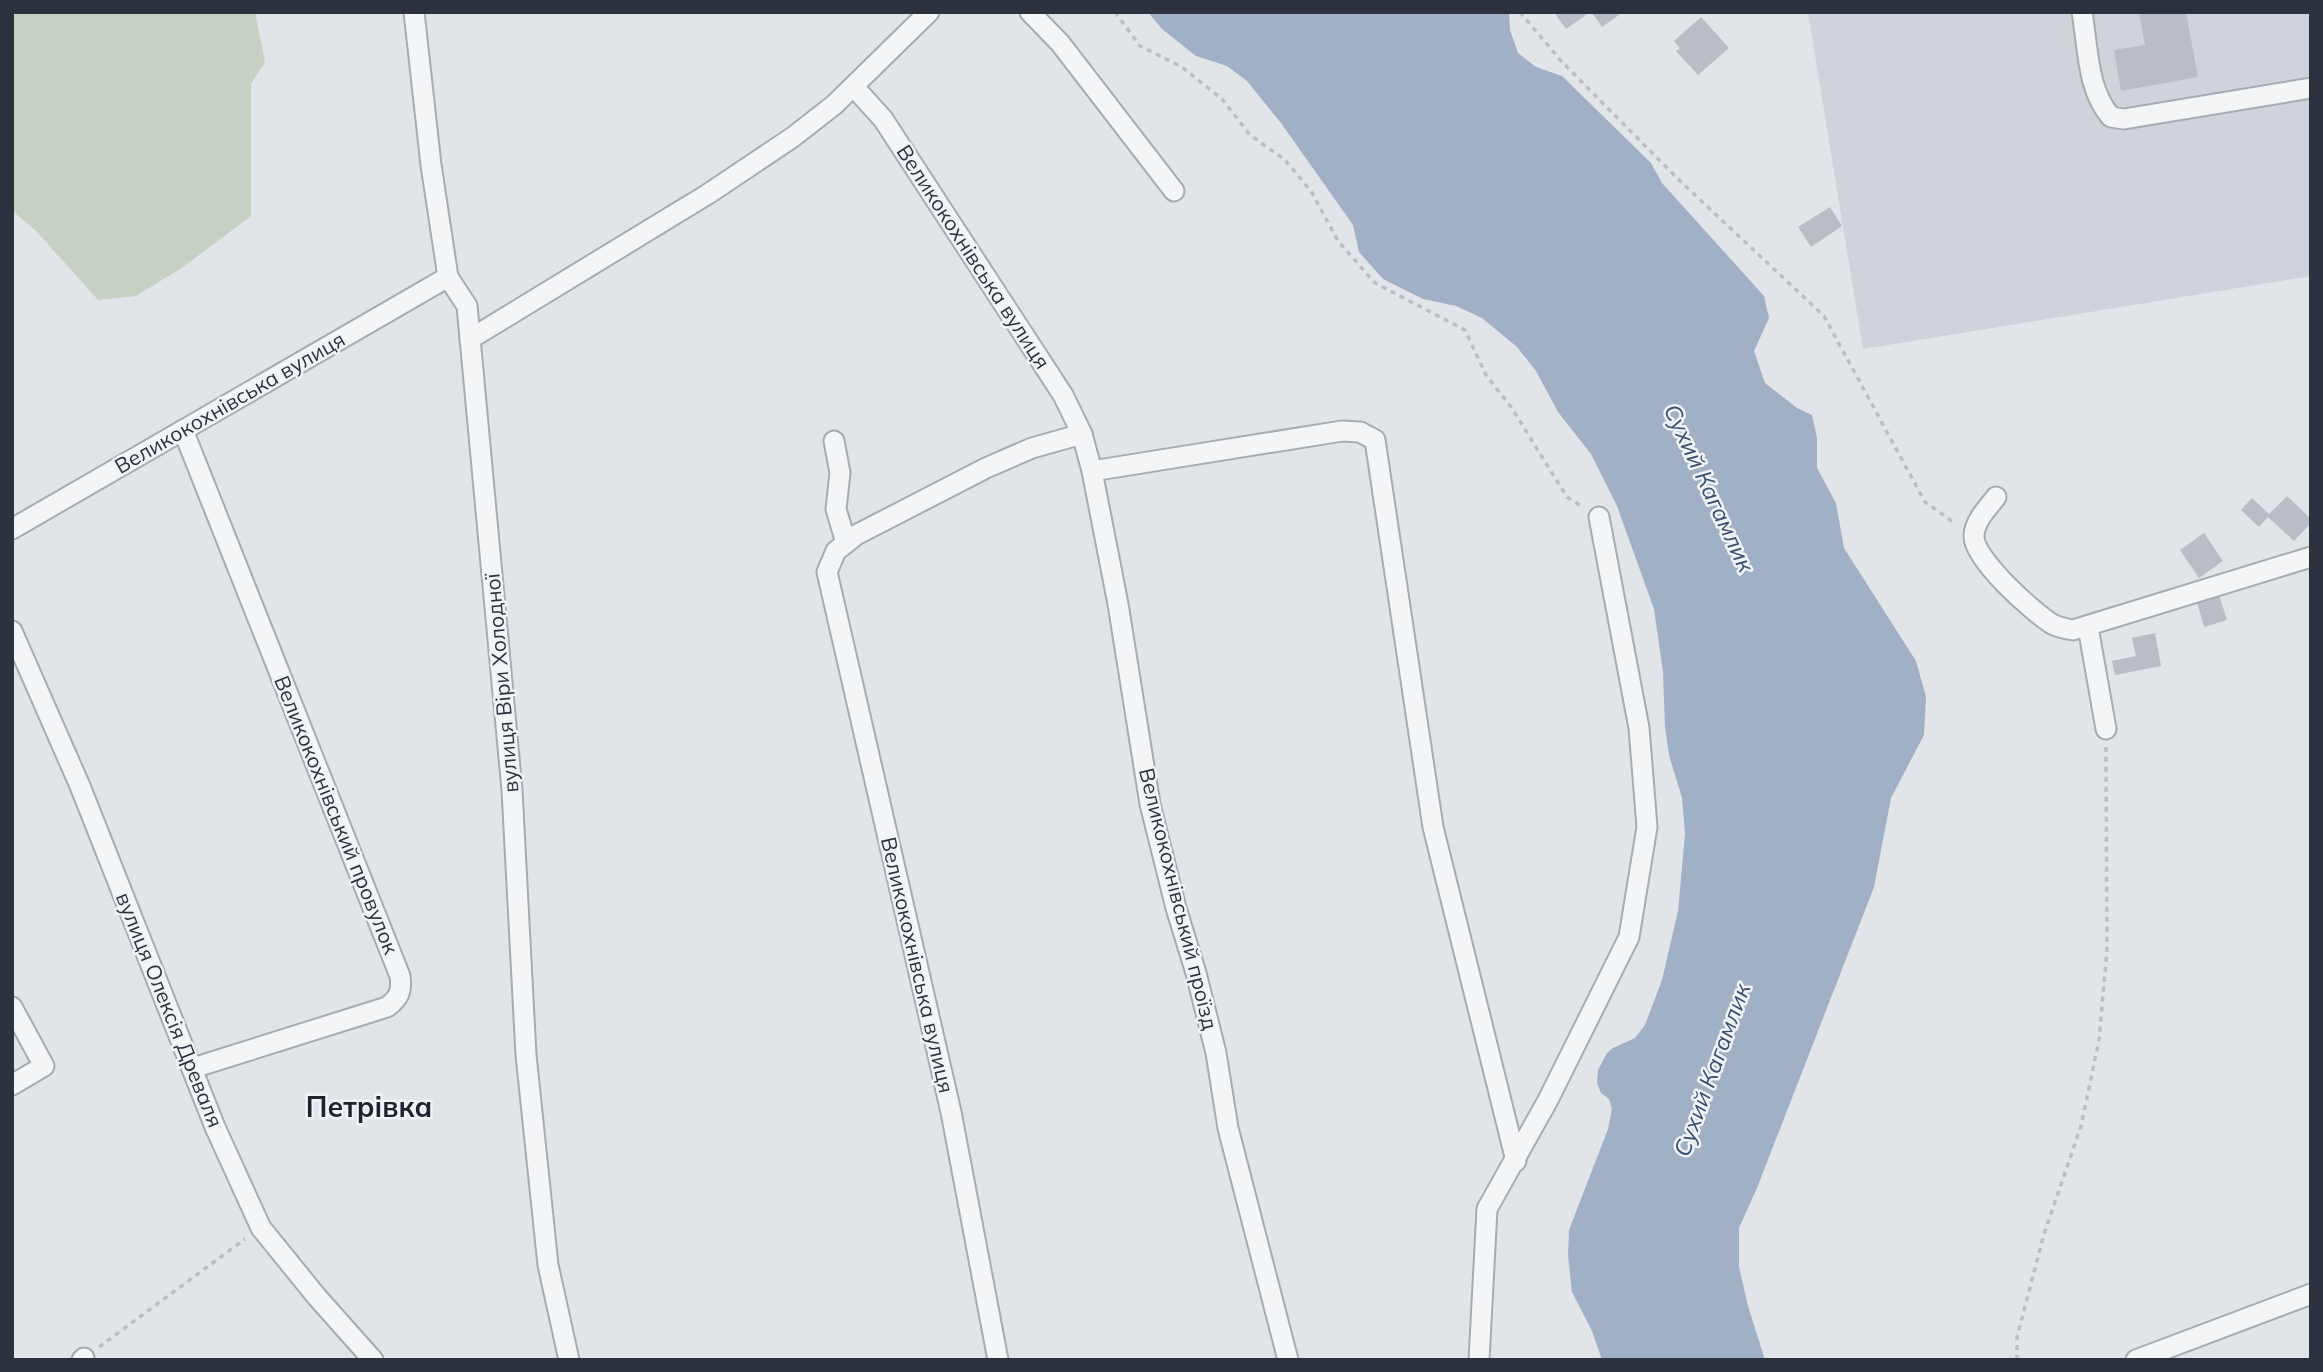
<svg xmlns="http://www.w3.org/2000/svg" width="2323" height="1372" font-family="Mulish,sans-serif">
<style>
.built{fill:#cfd3da}
.green{fill:#c6d1c3}
.water{fill:#a0b1c5}
.building{fill:#b9bdc4}
.lines{fill:none;stroke-linecap:round;stroke-linejoin:round}
.minor-casing{stroke:#a7abb2;stroke-width:23}
.path{stroke:#bbbec3;stroke-width:3.5;stroke-dasharray:5 5;stroke-linecap:butt}
.minor{stroke:#f3f5f7;stroke-width:19}
.labels{text-anchor:middle;stroke-width:5;stroke-linejoin:round;paint-order:stroke}
.street-label{font-size:21px;fill:#2b323e;stroke:#f0f3f6}
.water-label{font-size:23px;font-style:italic;fill:#39506e;stroke:#f0f3f6}
.district-label{font-size:28px;font-weight:bold;fill:#1d232f;stroke:#f0f3f6}
</style>
<rect width="100%" height="100%" fill="#e1e4e8"/>
<!-- built -->
<path class="built" d="M1808 12H2311V276L1863 349Z"/>
<!-- green -->
<path class="green" d="M12 12H255L265 62 251 84V216L183 267 136 296 98 300 38 233 12 210Z"/>
<!-- water -->
<path class="water" d="M1148 12H1509L1510 30 1518 53 1536 67 1562 76 1651 163 1662 183 1764 296 1769 318 1754 351 1765 383 1797 408 1812 415 1817 438V468L1836 503 1844 548 1916 661 1926 697 1924 735 1891 798 1874 887 1757 1188 1739 1228V1267L1748 1306 1765 1360H1602L1592 1331 1572 1292 1568 1256 1569 1230 1608 1129 1612 1109 1609 1099 1601 1093 1597 1083 1598 1070 1607 1053 1613 1048 1635 1038 1645 1025 1662 980 1678 911 1685 834 1682 798 1669 755 1665 727 1663 672 1654 609 1617 506 1591 454 1558 412 1536 371 1517 347 1482 318 1456 306 1423 299 1383 279 1359 252 1353 225 1281 123 1247 81 1227 66 1196 56 1162 29Z"/>
<!-- building -->
<g class="building">
<path d="M1554 12H1590L1566 29Z"/>
<path d="M1595 12H1623L1602 27 1593 14Z"/>
<path d="M2139 12H2186L2198 77 2121 91 2114 50 2145 45Z"/>
<path d="M1701 17 1729 48 1698 75 1676 51 1680 48 1674 41Z"/>
<path d="M1830 207 1842 226 1811 247 1798 227Z"/>
<path d="M2287 496 2311 519V523L2294 541 2268 517 2259 527 2241 510 2252 498 2269 514Z"/>
<path d="M2204 533 2223 561 2199 578 2180 550Z"/>
<path d="M2219 595 2227 620 2204 627 2197 602Z"/>
<path d="M2155 633 2161 666 2115 675 2112 661 2136 656 2132 638Z"/>
</g>
<g class="lines">
<defs>
<g id="minor">
<path d="M414 12 431 165 448 277 467 306 512 790 526 1055 548 1265 569 1360"/>
<path d="M1030 12 1060 43 1174 191"/>
<path d="M2082 12C2088 47 2087 90 2111 117L2124 119 2311 88"/>
<path d="M854 87 883 119 1063 395 1082 434 1092 471 1118 604 1150 804 1176 908 1196 973 1216 1053 1228 1128 1288 1360"/>
<path d="M470 339 708 194 793 137 834 105 929 12"/>
<path d="M183 430 400 976C402 992 399 998 387 1007L193 1068"/>
<path d="M834 441 840 473 836 509 846 543"/>
<path d="M1092 471 1342 431 1360 432 1375 440 1433 827 1516 1161"/>
<path d="M1996 497C1988 508 1975 520 1974 535 1972 558 2033 612 2052 624 2058 627 2067 629 2073 630L2311 557"/>
<path d="M12 529 448 277"/>
<path d="M2088 627 2106 729"/>
<path d="M12 631 80 786 215 1127 261 1228 317 1297 373 1360"/>
<path d="M12 1007 44 1066 12 1085"/>
<path d="M82 1360 84 1358"/>
<path d="M998 1360 951 1112 827 572 836 551 856 535 986 468 1032 448 1082 434"/>
<path d="M1479 1360 1487 1209 1548 1100 1629 937 1647 827 1639 728 1599 517"/>
<path d="M2136 1360 2311 1294"/>
</g>
</defs>
<!-- minor casing -->
<use href="#minor" class="minor-casing"/>
<!-- path -->
<g class="path">
<path d="M1115 12 1140 46 1182 67 1222 99 1250 135 1284 159 1311 191 1338 241 1375 283 1465 330 1486 375 1511 407 1567 497 1583 507"/>
<path d="M1520 12 1562 62 1679 180 1824 316 1925 502 1956 524"/>
<path d="M99 1347 245 1239"/>
<path d="M2017 1360V1337L2044 1234 2081 1126 2099 1040 2107 950 2106 747"/>
</g>
<!-- minor -->
<use href="#minor" class="minor"/>
</g>
<g class="labels">
<!-- street labels -->
<g class="street-label">
<text transform="translate(973 257) rotate(57)" y="7">Великокохнівська вулиця</text>
<text transform="translate(230 403) rotate(-30)" y="7">Великокохнівська вулиця</text>
<text transform="translate(502 683) rotate(-95)" y="7">вулиця Віри Холодної</text>
<text transform="translate(336 815) rotate(68)" y="7">Великокохнівський провулок</text>
<text transform="translate(1178 899) rotate(76)" y="7">Великокохнівський проїзд</text>
<text transform="translate(917 965) rotate(77)" y="7">Великокохнівська вулиця</text>
<text transform="translate(169 1010) rotate(68)" y="7">вулиця Олексія Древаля</text>
</g>
<!-- water labels -->
<g class="water-label">
<text transform="translate(1709 488) rotate(65)" y="8">Сухий Кагамлик</text>
<text transform="translate(1712 1070) rotate(-70)" y="8">Сухий Кагамлик</text>
</g>
<!-- district labels -->
<g class="district-label">
<text x="369" y="1117">Петрівка</text>
</g>
</g>
<!-- border -->
<rect width="2323" height="1372" fill="none" stroke="#2b323e" stroke-width="28"/>
</svg>
